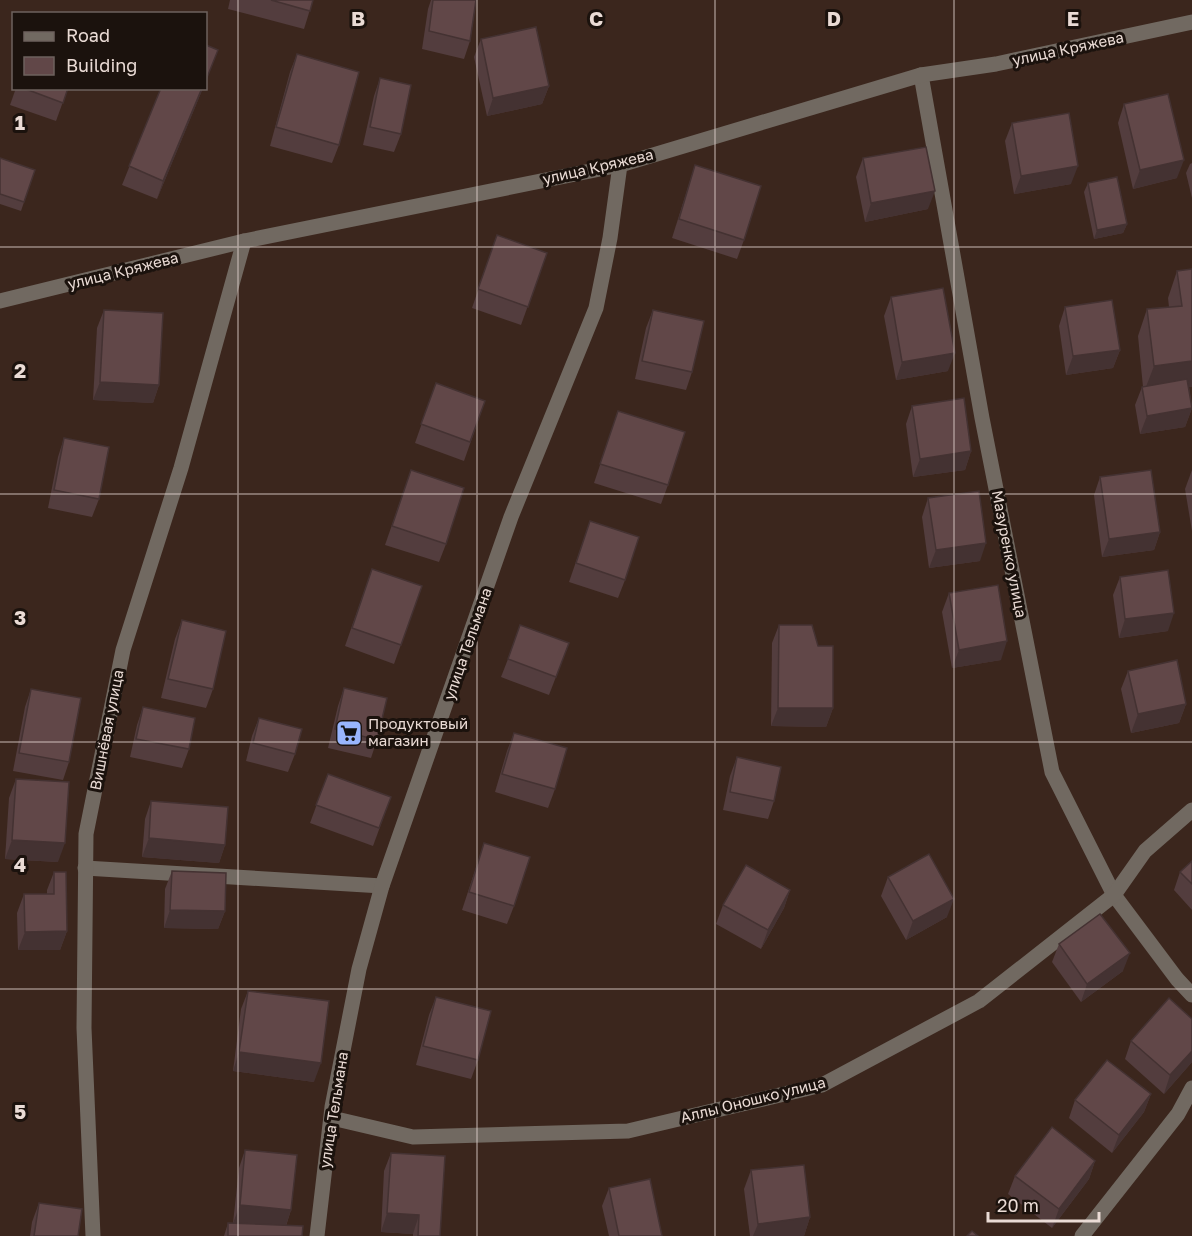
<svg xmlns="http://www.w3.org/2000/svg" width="1192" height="1236" font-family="'Golos Text',sans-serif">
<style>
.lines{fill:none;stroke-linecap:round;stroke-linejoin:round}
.minor{stroke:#716961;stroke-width:15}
.wall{fill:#533d3e}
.shaded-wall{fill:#443232}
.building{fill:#614748;stroke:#443232;stroke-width:1.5}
.grid{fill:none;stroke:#eadbd5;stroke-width:1.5;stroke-opacity:0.55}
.labels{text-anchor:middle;stroke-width:6;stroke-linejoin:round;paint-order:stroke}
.street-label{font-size:15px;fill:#eadbd5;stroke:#1b120d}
.poi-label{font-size:15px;fill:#eadbd5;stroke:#1b120d;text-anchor:start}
.grid-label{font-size:20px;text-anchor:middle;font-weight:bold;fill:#eadbd5;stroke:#1b120d;stroke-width:6;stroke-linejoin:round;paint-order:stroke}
</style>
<rect width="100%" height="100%" fill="#3b261d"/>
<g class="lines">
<!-- minor -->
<g class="minor">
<path d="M921 75 982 418 1052 772 1114 895 1177 979 1192 995"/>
<path d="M0 301 244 241 620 165 921 75 996 64 1192 22"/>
<path d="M85 868 382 886"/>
<path d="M332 1118 413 1137 628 1131 822 1085 979 1001 1114 895 1145 851 1192 810"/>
<path d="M93 1236 84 1028 86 834 123 650 181 468 244 241"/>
<path d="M317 1236 332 1107 359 969 382 886 511 517 596 308 610 238 620 165"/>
<path d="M1082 1236 1178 1114 1192 1088"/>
</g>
</g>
<!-- wall -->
<g class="wall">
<path d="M230 0H313L304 29 228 9Z"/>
<path d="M431 0H476L470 41 464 59 422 49 428 9Z"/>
<path d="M481 39 549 86 542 104 487 116 474 57Z"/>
<path d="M297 54 339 145 332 163 270 146 290 72Z"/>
<path d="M380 78 401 134 394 152 363 145 374 96Z"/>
<path d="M16 88H68L56 121 10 105Z"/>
<path d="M161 88H203L157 199 122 185Z"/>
<path d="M1124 104 1177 178 1133 189 1118 123Z"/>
<path d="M1012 123 1071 184 1014 194 1005 141Z"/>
<path d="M0 158 35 170 21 211 0 204Z"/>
<path d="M863 158 928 209 865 222 856 177Z"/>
<path d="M1192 163V198L1186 173 1190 164Z"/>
<path d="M695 165 744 240 737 259 672 238Z"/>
<path d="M1088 183 1127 224 1123 233 1094 239 1084 192Z"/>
<path d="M497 235 547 253 521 325 472 308Z"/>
<path d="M1192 269V387H1189L1192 408 1185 427 1140 434 1135 405 1142 387H1143L1138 336 1147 309 1169 307 1168 298 1177 271Z"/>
<path d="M891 297 948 371 896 380 884 316Z"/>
<path d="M1065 307 1120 350 1113 368 1066 375 1059 326Z"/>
<path d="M104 310 159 385 153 403 93 400 97 328Z"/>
<path d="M653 310 692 372 686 390 635 379 646 328Z"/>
<path d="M436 383 485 401 464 461 415 443Z"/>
<path d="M912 406 971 451 965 470 913 477 906 424Z"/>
<path d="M618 411 668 485 661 504 594 483Z"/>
<path d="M64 438 99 499 92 517 48 508 58 457Z"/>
<path d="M411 470 446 544 439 562 385 545Z"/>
<path d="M1192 470V531L1185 489Z"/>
<path d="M1100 477 1160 532 1154 550 1102 557 1094 495Z"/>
<path d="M928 498 980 561 929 568 922 517Z"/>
<path d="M590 521 625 580 618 598 569 582Z"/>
<path d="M372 569 422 586 394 664 345 646Z"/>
<path d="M1120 577 1168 631 1119 638 1113 595Z"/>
<path d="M949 593 1001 660 952 668 942 612Z"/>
<path d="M182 620 213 689 206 708 161 698 175 639Z"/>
<path d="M779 625 833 708 826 727 771 726 772 643Z"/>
<path d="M569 643 549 695 501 677 508 659Z"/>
<path d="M1128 671 1186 704 1179 723 1131 733 1121 689Z"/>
<path d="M344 688 377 740 371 758 328 748 338 706Z"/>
<path d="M31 689 69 762 63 780 13 771 25 707Z"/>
<path d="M143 707 189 749 182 768 130 757 137 725Z"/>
<path d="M259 718 295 754 288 772 246 761 252 736Z"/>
<path d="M514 733 555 789 548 808 495 792 507 751Z"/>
<path d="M737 757 774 801 768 819 723 810 730 776Z"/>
<path d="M328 774 391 797 373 846 310 823Z"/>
<path d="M16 779 58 862 5 859 9 798Z"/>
<path d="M151 801 225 845 219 863 142 857 145 819Z"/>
<path d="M484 843 514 906 507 924 462 910Z"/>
<path d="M1192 861V910L1174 890 1180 872Z"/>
<path d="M172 871 225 911 218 929 164 928 165 889Z"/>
<path d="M54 872 67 931 60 950H18L17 913 24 894H47V890Z"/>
<path d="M888 877 947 917 906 940 881 896Z"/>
<path d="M790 890 784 908 761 949 716 924 723 905Z"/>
<path d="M1059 944 1123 971 1081 1002 1052 962Z"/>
<path d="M248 991 314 1082 233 1071 241 1009Z"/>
<path d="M436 997 478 1060 471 1079 416 1065 429 1015Z"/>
<path d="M1192 1019V1062L1164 1094 1125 1059 1131 1041Z"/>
<path d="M1151 1094 1144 1112 1112 1153 1069 1118 1075 1100Z"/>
<path d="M245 1150 291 1210 286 1226 302 1236H224L228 1223H233L239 1168Z"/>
<path d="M391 1153 440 1236H413V1234L381 1232 384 1171Z"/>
<path d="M1095 1161 1089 1179 1052 1228 1008 1194 1015 1176Z"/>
<path d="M751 1170 810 1217 804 1236H750L744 1189Z"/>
<path d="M609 1188 662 1236H609L602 1206Z"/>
<path d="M39 1203 78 1236H30L32 1222Z"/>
</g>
<!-- shaded-wall -->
<g class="shaded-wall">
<path d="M549 86 542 104 487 116 493 98Z"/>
<path d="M202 88H203L157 199 163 181Z"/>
<path d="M1184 160 1177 178 1133 189 1140 170Z"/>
<path d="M1078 166 1071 184 1014 194 1021 176Z"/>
<path d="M935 191 928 209 865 222 871 203Z"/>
<path d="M1127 224 1123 233 1094 239 1097 230Z"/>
<path d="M1120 350 1113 368 1066 375 1073 356Z"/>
<path d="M955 353 948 371 896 380 902 362Z"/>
<path d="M1192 361V387L1144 392 1154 366Z"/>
<path d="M100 382 159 385 153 403 93 400Z"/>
<path d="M1192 408 1185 427 1140 434 1147 416Z"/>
<path d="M971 451 965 470 913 477 920 459Z"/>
<path d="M1160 532 1154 550 1102 557 1109 539Z"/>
<path d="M986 543 980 561 929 568 936 550Z"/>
<path d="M1174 613 1168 631 1119 638 1125 619Z"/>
<path d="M1007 641 1001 660 952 668 959 650Z"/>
<path d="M1186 704 1179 723 1131 733 1138 714Z"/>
<path d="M778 708H833L826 727 771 726Z"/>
<path d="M149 838 225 845 219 863 142 857Z"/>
<path d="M12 840 65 843 58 862 5 859Z"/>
<path d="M790 890 784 908 761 949 768 930Z"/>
<path d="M954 899 947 917 906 940 913 921Z"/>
<path d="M170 910 225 911 218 929 164 928Z"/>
<path d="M67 931 60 950H18L25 932Z"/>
<path d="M1130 953 1123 971 1081 1002 1087 984Z"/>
<path d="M1192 1051V1062L1164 1094 1170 1075Z"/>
<path d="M239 1052 321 1063 314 1082 233 1071Z"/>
<path d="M1151 1094 1144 1112 1112 1153 1119 1135Z"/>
<path d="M1095 1161 1089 1179 1052 1228 1059 1209Z"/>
<path d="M240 1205 291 1210 285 1228 233 1223Z"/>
<path d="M387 1213 419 1215 413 1234 381 1232Z"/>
<path d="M810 1217 804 1236H753L758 1224Z"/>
</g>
<!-- building -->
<g class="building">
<path d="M271 0H313L310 11Z"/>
<path d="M433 0H476L470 41 429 31Z"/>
<path d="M536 27 549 86 493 98 481 39Z"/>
<path d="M206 45 218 50 206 80Z"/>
<path d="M297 54 359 72 339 145 276 127Z"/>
<path d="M380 78 411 85 401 134 370 127Z"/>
<path d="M23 88H68L63 103Z"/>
<path d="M161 88H202L163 181 129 166Z"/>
<path d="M1168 94 1184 160 1140 170 1124 104Z"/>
<path d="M1069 113 1078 166 1021 176 1012 123Z"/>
<path d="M926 147 935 191 871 203 863 158Z"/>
<path d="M0 158 35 170 24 202 0 194Z"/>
<path d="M695 165 761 186 744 240 679 219Z"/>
<path d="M1117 177 1127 224 1097 230 1088 183Z"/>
<path d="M497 235 547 253 528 307 478 289Z"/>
<path d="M1192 269V361L1154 366 1147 309 1182 306 1177 271Z"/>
<path d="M943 288 955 353 902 362 891 297Z"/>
<path d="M1112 300 1120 350 1073 356 1065 307Z"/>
<path d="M104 310 163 313 159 385 100 382Z"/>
<path d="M653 310 704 321 692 372 642 361Z"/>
<path d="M1187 379 1192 408 1147 416 1142 387Z"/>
<path d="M436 383 485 401 470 442 421 424Z"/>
<path d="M964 398 971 451 920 459 912 406Z"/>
<path d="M618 411 685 432 668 485 600 464Z"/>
<path d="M64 438 109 447 99 499 54 490Z"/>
<path d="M411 470 464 488 446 544 392 526Z"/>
<path d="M1151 470 1160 532 1109 539 1100 477Z"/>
<path d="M979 491 986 543 936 550 928 498Z"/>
<path d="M590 521 639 537 625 580 576 563Z"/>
<path d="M372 569 422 586 401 645 352 628Z"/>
<path d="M1168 570 1174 613 1125 619 1120 577Z"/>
<path d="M998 585 1007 641 959 650 949 593Z"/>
<path d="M182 620 226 631 213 689 168 679Z"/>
<path d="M520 625 569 643 556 677 508 659Z"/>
<path d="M779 625H812L818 646H833V708H778Z"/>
<path d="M1177 660 1186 704 1138 714 1128 671Z"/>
<path d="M344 688 387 698 377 740 335 729Z"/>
<path d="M31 689 81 698 69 762 19 753Z"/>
<path d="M143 707 195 718 189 749 136 739Z"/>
<path d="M259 718 302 729 295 754 253 743Z"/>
<path d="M514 733 567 748 555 789 502 774Z"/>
<path d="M737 757 781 767 774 801 730 792Z"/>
<path d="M328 774 391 797 379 828 316 805Z"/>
<path d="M16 779 69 782 65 843 12 840Z"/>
<path d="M151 801 228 807 225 845 149 838Z"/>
<path d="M484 843 530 857 514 906 469 892Z"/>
<path d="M929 854 954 899 913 921 888 877Z"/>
<path d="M1192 861V884L1180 872Z"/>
<path d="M746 865 790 890 768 930 723 905Z"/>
<path d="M172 871 226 873 225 911 170 910Z"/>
<path d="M54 872H66L67 931 25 932 24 894H54Z"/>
<path d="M1100 914 1130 953 1087 984 1059 944Z"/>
<path d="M248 991 329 1001 321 1063 239 1052Z"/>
<path d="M436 997 491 1011 478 1060 423 1046Z"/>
<path d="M1169 998 1192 1019V1051L1170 1075 1131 1041Z"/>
<path d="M1107 1060 1151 1094 1119 1135 1075 1100Z"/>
<path d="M1052 1127 1095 1161 1059 1209 1015 1176Z"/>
<path d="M245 1150 297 1155 291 1210 240 1205Z"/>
<path d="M391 1153 445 1156 440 1236H418L419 1215 387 1213Z"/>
<path d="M804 1165 810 1217 758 1224 751 1170Z"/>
<path d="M650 1179 662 1236H619L609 1188Z"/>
<path d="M39 1203 82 1209 78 1236H34Z"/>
<path d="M228 1223 303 1226 302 1236H228Z"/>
<path d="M972 1231 978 1236H967Z"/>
</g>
<!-- grid -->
<path class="grid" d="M238 0V1236M477 0V1236M715 0V1236M954 0V1236M0 247H1192M0 494H1192M0 742H1192M0 989H1192"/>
<!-- icons -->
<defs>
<symbol id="supermarket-square" viewBox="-11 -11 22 22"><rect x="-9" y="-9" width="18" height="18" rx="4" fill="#98b5fd" stroke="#1b120d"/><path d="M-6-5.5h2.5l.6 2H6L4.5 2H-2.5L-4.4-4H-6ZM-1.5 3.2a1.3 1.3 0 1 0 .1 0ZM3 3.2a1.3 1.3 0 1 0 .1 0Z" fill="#111"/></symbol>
</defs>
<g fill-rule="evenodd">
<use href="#supermarket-square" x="334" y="718" width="30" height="30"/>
</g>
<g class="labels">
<!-- street labels -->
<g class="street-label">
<text transform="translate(1068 49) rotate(-12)" y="5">улица Кряжева</text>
<text transform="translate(598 167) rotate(-13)" y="5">улица Кряжева</text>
<text transform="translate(123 271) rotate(-14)" y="5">улица Кряжева</text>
<text transform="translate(1009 554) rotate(79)" y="5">Мазуренко улица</text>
<text transform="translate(468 644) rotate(-71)" y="5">улица Тельмана</text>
<text transform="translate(107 730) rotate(-79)" y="5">Вишнёвая улица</text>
<text transform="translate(753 1100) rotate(-14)" y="5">Аллы Оношко улица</text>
<text transform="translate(334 1110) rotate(-81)" y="5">улица Тельмана</text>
</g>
<!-- poi labels -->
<g class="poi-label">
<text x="368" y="729">Продуктовый<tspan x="368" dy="17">магазин</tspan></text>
</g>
</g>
<g class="grid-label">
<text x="358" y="26">B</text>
<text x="596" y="26">C</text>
<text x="834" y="26">D</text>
<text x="1073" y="26">E</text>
<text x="20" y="130">1</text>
<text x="20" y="378">2</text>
<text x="20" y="625">3</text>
<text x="20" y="872">4</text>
<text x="20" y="1119">5</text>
</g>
<!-- legend -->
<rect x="12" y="12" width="195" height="78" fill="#1b120d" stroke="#6e625d" stroke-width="1.5"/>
<rect x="24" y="32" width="30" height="9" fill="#716961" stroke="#6e625d" stroke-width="1.5"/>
<text x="66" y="42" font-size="18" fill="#eadbd5">Road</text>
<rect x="24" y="57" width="30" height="18" fill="#614748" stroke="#6e625d" stroke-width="1.5"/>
<text x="66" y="72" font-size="18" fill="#eadbd5">Building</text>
<!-- scale -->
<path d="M988 1212v9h111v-9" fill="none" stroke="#eadbd5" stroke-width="3"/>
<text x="997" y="1212" font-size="18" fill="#eadbd5" stroke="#1b120d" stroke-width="4.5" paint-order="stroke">20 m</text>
</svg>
